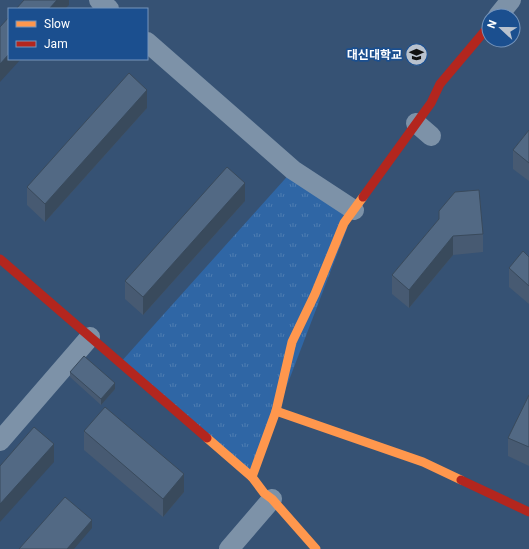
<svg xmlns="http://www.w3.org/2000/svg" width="529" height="549" font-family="Roboto,'Noto Sans KR',sans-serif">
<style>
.grass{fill:url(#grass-tufts)}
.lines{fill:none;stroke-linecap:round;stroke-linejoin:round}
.street{stroke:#7d92a8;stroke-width:20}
.slow{stroke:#ff974d;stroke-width:9}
.jam{stroke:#b3261e;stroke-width:9}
.wall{fill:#475a72}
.shaded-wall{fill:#394a5c}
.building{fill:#526984;stroke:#394a5c}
.labels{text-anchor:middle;stroke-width:3.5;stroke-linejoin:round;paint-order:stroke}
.poi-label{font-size:12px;font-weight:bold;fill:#fff;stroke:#1b4f8f;text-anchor:end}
</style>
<defs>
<pattern id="grass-tufts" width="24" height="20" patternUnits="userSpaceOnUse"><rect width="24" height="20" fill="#2f66a5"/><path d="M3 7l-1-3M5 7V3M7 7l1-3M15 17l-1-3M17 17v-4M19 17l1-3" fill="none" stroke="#4e7db2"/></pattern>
</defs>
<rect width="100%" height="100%" fill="#365274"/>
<!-- grass -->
<path class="grass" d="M293 170 354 210 252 477 120 363Z"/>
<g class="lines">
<!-- street -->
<g class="street">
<path d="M99 0 109 9"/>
<path d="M498 16 511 0"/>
<path d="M147 42 293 170 354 210"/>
<path d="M416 123 431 136"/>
<path d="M0 441 90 337"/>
<path d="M229 549 272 499"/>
</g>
<!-- slow -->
<g class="slow">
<path d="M276 411 423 462 461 480"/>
<path d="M207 438 252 477 264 493 272 499 316 549"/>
<path d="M252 477 276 411 292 342 315 294 344 223 363 197"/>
</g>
<!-- jam -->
<g class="jam">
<path d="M363 197 431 103 440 84 489 26"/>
<path d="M0 259 207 438"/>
<path d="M461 480 529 512"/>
</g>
</g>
<!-- wall -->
<g class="wall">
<path d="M147 108 45 222 27 205V187Z"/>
<path d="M529 130V181L513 169V150Z"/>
<path d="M245 201 143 315 125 299V281Z"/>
<path d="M439 219 483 234V252L453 255 409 308 392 294V275Z"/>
<path d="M529 257V304L509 287V268Z"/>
<path d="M70 372 115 389 101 405 70 377Z"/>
<path d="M529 395V466L508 456V438Z"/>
<path d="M84 431 184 492 163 517 84 450Z"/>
</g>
<!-- shaded-wall -->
<g class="shaded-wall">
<path d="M57 0H69V5L65 9H49Z"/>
<path d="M9 54V59H21L0 82V64Z"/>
<path d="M147 90V108L45 222V204Z"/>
<path d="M245 183V201L143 315V297Z"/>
<path d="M453 236V255L409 308V290Z"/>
<path d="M115 383V389L101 405V399Z"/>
<path d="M54 444V462L0 522V504Z"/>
<path d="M184 474V492L163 517V499Z"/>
<path d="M92 520V528L74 549H67Z"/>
</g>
<!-- building -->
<g class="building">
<path d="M24 0H57L49 9H16Z"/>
<path d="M9 17V54L0 64V27Z"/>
<path d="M129 73 147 90 45 204 27 187Z"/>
<path d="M529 130V163L513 150Z"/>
<path d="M227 167 245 183 143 297 125 281Z"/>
<path d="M479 190 483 234 453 236 409 290 392 275 439 219V211L455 192Z"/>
<path d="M523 251 529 257V286L509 268Z"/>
<path d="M84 356 115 383 101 399 70 372Z"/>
<path d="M529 395V447L508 438Z"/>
<path d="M105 407 184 474 163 499 84 431Z"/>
<path d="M34 427 54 444 0 504V466Z"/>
<path d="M65 497 92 520 67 549H19Z"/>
</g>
<!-- icons -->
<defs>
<symbol id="university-disc" viewBox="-11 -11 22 22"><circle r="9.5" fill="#b9c2ce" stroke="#1b4f8f"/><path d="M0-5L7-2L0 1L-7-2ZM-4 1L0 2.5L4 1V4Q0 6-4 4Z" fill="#111"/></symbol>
</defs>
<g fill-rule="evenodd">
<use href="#university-disc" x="404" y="42" width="25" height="25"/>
</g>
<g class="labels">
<!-- poi labels -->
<g class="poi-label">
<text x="402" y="59">대신대학교</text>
</g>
</g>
<!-- legend -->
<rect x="8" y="8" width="140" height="52" fill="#1b4f8f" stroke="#7695bc"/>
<rect x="16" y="21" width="20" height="6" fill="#ff974d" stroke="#7695bc"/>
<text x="44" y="28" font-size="12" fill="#ffffff">Slow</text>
<rect x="16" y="41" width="20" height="6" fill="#b3261e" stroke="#7695bc"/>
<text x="44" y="48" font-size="12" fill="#ffffff">Jam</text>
<!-- north arrow -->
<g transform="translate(501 28) rotate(292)"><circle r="19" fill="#1b4f8f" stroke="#7695bc"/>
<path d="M0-3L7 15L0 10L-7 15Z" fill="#b9c2ce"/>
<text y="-6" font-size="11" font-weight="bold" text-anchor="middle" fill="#ffffff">N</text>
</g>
</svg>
